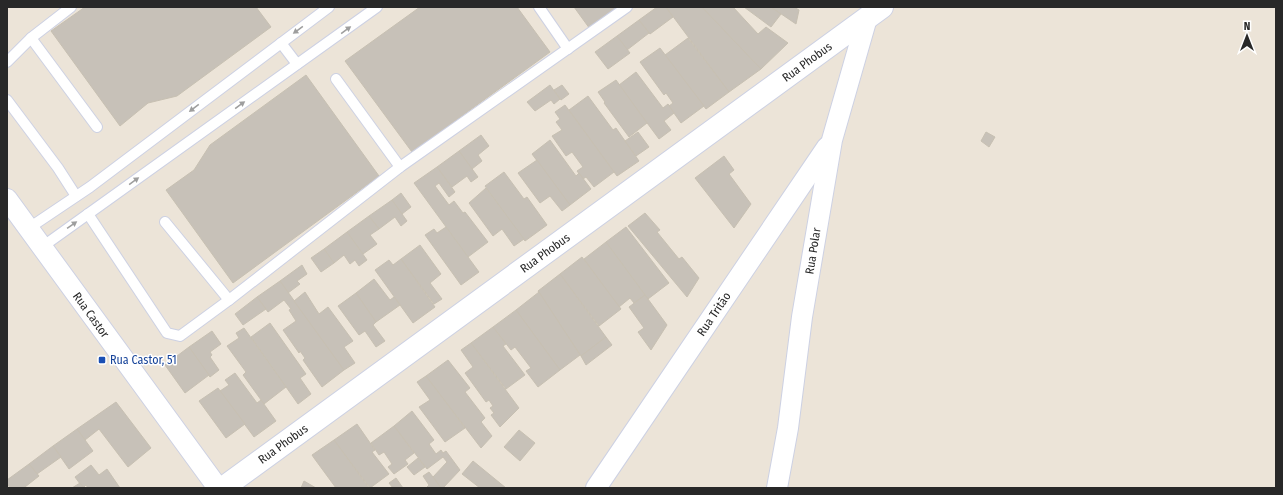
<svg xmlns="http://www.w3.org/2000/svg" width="1283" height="495" font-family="'Fira Sans Condensed',sans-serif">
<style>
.building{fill:#c7c1b8;stroke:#c7c0b2}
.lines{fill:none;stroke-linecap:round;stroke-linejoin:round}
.lane-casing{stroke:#cdd1e3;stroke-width:12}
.street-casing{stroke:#cdd1e3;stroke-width:22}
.secondary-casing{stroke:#cdd1e3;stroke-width:24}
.lane{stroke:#fff;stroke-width:10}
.street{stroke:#fff;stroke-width:20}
.secondary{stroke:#fff;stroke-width:22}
.oneway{fill:#9e9e9e}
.transit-dot{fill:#1a4fb4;stroke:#fff;stroke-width:1.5}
.labels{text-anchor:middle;stroke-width:3;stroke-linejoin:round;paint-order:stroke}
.street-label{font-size:12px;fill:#282828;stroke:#fff}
.transit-label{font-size:12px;fill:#164399;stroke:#fff;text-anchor:start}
</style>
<rect width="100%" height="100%" fill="#ece4d8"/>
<!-- building -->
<g class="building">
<path d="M85 7H256L271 27 177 96 148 103 120 126 51 31Z"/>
<path d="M420 7H517L550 52 412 152 345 61Z"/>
<path d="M574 7H619L590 29Z"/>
<path d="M657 7H666L673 17 650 34 639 20Z"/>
<path d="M666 7H702L761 69 729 92Z"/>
<path d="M702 7H733L758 34 766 27 788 43 761 69Z"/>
<path d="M744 7H771L781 14 771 27Z"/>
<path d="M771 7H794L799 10 796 24Z"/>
<path d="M639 20 649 33 627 50 617 36Z"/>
<path d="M617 36 630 53 608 69 595 52Z"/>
<path d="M688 38 729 92 706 109 665 55Z"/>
<path d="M660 48 704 106 681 123 669 106 673 103 666 93 664 95 640 62Z"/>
<path d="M636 72 663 108 668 104 674 113 664 121 671 130 659 139 619 85Z"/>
<path d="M306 75 379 176 233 283 166 190 194 170 210 145Z"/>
<path d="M616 80 647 123 629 137 604 103 605 102 598 92Z"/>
<path d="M550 85 560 99 554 104 551 100 535 111 527 102Z"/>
<path d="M562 85 569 94 561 100 554 90Z"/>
<path d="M588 96 613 130 616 128 639 161 617 176 569 110Z"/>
<path d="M565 105 614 172 594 187 586 177 583 179 577 171 583 167 572 152 566 156 552 136 562 130 556 122 560 119 555 112Z"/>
<path d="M638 132 649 147 636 156 625 141Z"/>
<path d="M986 132 995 137 989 147 981 141Z"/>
<path d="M481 135 489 146 478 155 482 161 472 169 459 151Z"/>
<path d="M550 140 576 176 579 173 591 189 570 205 532 154Z"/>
<path d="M459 151 478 177 471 182 467 176 452 187 437 167Z"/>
<path d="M724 156 734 170 729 174 751 204 734 228 695 178Z"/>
<path d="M537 160 570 205 562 211 550 196 540 203 518 173Z"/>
<path d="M437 167 455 192 449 197 439 183 435 186 449 205 454 201 463 213 465 212 488 242 468 257 414 183Z"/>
<path d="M504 172 524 199 527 197 547 225 525 241 485 186Z"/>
<path d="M486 188 524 239 514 246 502 229 493 236 469 203Z"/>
<path d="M401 193 411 207 402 214 392 200Z"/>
<path d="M392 200 407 221 401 226 395 217 379 229 369 216Z"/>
<path d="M645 213 660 230 657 232 679 259 682 257 699 278 687 297 628 226Z"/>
<path d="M369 216 379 229 370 235 377 244 363 254 347 232Z"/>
<path d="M446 227 479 272 461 285 425 235 434 229 437 233Z"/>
<path d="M626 227 669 283 648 299 606 242Z"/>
<path d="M347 232 367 260 359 266 355 260 350 264 344 255 334 263 324 249Z"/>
<path d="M606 242 645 295 634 303 630 298 619 307 584 259Z"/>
<path d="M420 245 441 274 430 283 442 299 434 304 401 259Z"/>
<path d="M324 249 334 263 321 272 311 258Z"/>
<path d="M582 257 621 309 599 326 560 274Z"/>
<path d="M401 259 435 307 413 323 375 270 389 260 393 265Z"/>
<path d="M302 265 307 274 297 281 300 284 288 293 280 281Z"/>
<path d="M560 274 606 337 581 356 538 291Z"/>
<path d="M374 279 390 300 394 297 400 305 376 322 356 293Z"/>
<path d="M280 281 344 370 322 387 303 360 305 358 300 351 299 353 283 330 296 321 289 310 291 309 284 300 268 312 257 297Z"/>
<path d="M305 292 319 314 328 307 353 341 344 347 355 363 344 370 294 301Z"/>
<path d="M539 292 580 355 560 370 516 310Z"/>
<path d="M356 293 376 322 373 325 385 341 376 347 365 331 359 335 338 306Z"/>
<path d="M645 295 667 325 651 350 638 332 644 328 629 307Z"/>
<path d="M257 297 266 309 243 325 235 314Z"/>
<path d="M516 310 560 370 538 387 526 371 531 368 515 347 511 350 493 327Z"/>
<path d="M270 323 306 374 300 378 311 394 298 404 251 337Z"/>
<path d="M493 327 506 344 503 346 525 375 506 389 471 343Z"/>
<path d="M244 328 286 387 264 404 243 375 246 372 227 346 239 338 236 333Z"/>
<path d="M212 331 221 344 210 352 212 355 210 357 219 370 210 377 189 347Z"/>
<path d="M606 337 612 345 586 365 581 356Z"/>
<path d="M471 343 519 408 500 427 491 415 494 413 490 408 493 406 489 400 486 402 465 373 473 367 461 350Z"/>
<path d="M189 347 209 375 185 393 165 365Z"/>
<path d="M448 360 470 388 465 392 485 418 481 422 492 436 481 448 426 376Z"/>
<path d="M235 373 257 403 261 400 276 421 254 437 220 391 229 385 225 380Z"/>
<path d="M426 376 465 428 445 442 419 407 430 400 417 382Z"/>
<path d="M218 388 245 424 226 438 199 401Z"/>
<path d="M116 402 151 448 128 467 99 429 85 440 77 429Z"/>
<path d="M412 411 434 440 429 444 436 454 441 450 443 453 446 451 460 470 443 488H441L433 477 447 462 443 457 427 469 394 426Z"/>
<path d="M357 424 375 450 372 452 389 474 370 488 334 440Z"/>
<path d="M394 426 414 453 405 460 408 464 394 474 388 467 392 464 384 452 379 455 371 443Z"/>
<path d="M77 429 93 451 69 469 53 446Z"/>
<path d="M519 430 535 443 520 461 504 447Z"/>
<path d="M334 440 369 488H336L314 458 312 455Z"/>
<path d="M53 446 61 457 37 474 29 464Z"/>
<path d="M418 458 425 467 414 475 407 467Z"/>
<path d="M473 461 506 488H480L462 474Z"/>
<path d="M29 464 39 476 25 487V488H10L7 483V480Z"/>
<path d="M91 465 99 475 107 469 120 488H88L86 485 83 488 75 477Z"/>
<path d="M429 472 433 477 441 488H426L429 485 423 476Z"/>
<path d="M396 478 403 488H393L389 483Z"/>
<path d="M304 481 316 488H301Z"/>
<path d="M80 483 84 488H72Z"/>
</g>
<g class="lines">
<defs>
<g id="lane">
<path d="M539 7 568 49"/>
<path d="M31 38 97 127"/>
<path d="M281 43 297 64"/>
<path d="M7 62 31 38 71 7"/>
<path d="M336 79 400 167"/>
<path d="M7 100 58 168 76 196"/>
<path d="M88 214 167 333 180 336 229 300"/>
<path d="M165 222 229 300 400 167 627 7"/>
<path d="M29 228 90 187 329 7"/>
<path d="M42 247 377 7"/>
</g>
<g id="street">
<path d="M7 199 218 488"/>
<path d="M596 488 827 147"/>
<path d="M777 488 788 428 802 317 832 140 867 18"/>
</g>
<path id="secondary" d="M223 488 882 7"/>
</defs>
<!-- lane casing -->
<use href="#lane" class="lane-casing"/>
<!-- street casing -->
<use href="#street" class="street-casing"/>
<!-- secondary casing -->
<use href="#secondary" class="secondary-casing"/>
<!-- lane -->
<use href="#lane" class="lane"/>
<!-- street -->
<use href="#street" class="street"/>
<!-- secondary -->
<use href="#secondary" class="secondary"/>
</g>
<!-- one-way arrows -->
<defs><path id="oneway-solid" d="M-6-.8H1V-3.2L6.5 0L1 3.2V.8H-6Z"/></defs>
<g class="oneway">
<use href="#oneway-solid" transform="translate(298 30) rotate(144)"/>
<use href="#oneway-solid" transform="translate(346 30) rotate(-36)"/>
<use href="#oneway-solid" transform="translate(240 105) rotate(-36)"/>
<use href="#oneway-solid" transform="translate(194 108) rotate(143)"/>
<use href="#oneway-solid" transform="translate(134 181) rotate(-36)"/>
<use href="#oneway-solid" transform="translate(72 225) rotate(-35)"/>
</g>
<!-- markers -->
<rect class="transit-dot" x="98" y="356" width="8" height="8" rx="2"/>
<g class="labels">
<!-- street labels -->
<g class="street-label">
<text transform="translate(807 62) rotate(-36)" y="4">Rua Phobus</text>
<text transform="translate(813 251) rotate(-81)" y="4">Rua Polar</text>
<text transform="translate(545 253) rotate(-36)" y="4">Rua Phobus</text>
<text transform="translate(714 314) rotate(-56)" y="4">Rua Tritão</text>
<text transform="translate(91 315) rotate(54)" y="4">Rua Castor</text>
<text transform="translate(283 444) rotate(-36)" y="4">Rua Phobus</text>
</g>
<!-- transit labels -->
<g class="transit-label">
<text x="110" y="364">Rua Castor, 51</text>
</g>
</g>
<!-- border -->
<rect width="1283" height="495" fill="none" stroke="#282828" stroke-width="16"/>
<!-- north arrow -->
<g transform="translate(1247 36)" stroke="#ffffff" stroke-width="3" paint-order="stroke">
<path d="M0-3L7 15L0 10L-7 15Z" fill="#282828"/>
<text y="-6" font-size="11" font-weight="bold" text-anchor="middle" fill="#282828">N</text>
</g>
</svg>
